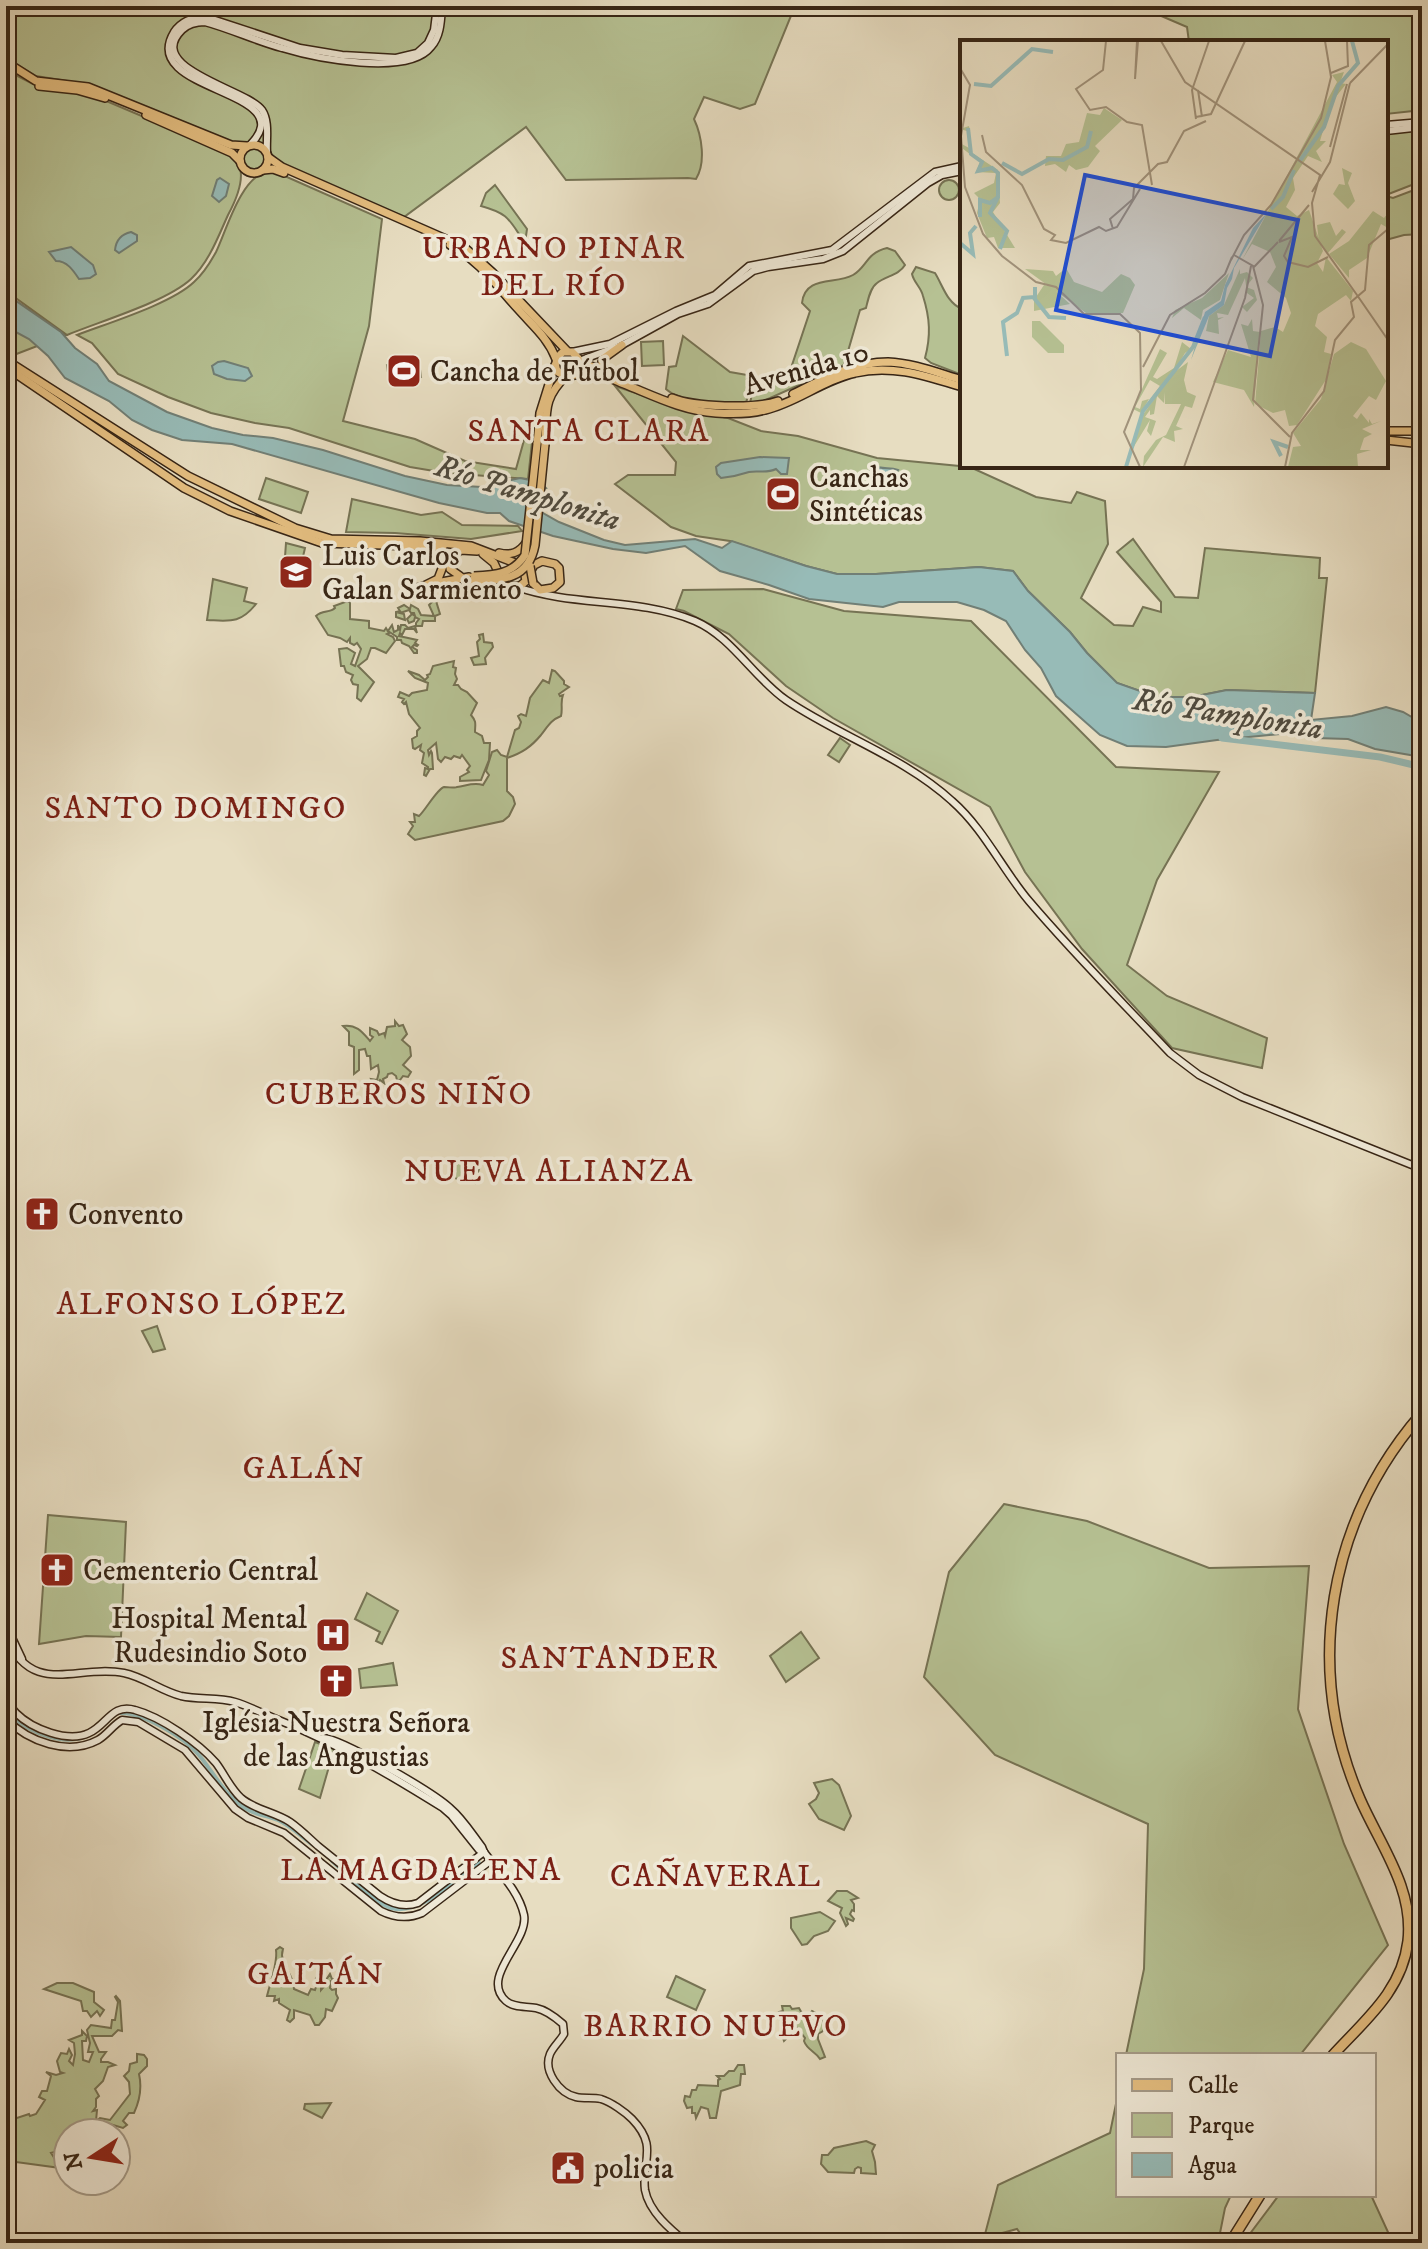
<svg xmlns="http://www.w3.org/2000/svg" width="1428" height="2249" font-family="'IM FELL DW Pica',serif">
<style>
.green{fill:#b6c193;stroke:#767354;stroke-width:2}
.water{fill:#97bbb7;stroke:#717f76;stroke-width:2}
.lines{fill:none;stroke-linecap:round;stroke-linejoin:round}
.canal{stroke:#97bbb7;stroke-width:4}
.river{stroke:#97bbb7;stroke-width:7}
.secondary-casing{stroke:#372515;stroke-width:9}
.primary-casing{stroke:#372515;stroke-width:10}
.highway-casing{stroke:#372515;stroke-width:12}
.secondary{stroke:#efe9d7;stroke-width:6}
.primary{stroke:#e4be80;stroke-width:7}
.highway{stroke:#e4be80;stroke-width:9}
.primary-bridge-casing{stroke:#372515;stroke-width:10;stroke-linecap:butt}
.primary-bridge{stroke:#e4be80;stroke-width:7}
.labels{text-anchor:middle;stroke-width:7;stroke-linejoin:round;paint-order:stroke}
.street-label{font-size:30px;fill:#372515;stroke:#efe9d7}
.poi-label{font-size:30px;fill:#372515;stroke:#efe9d7;text-anchor:start}
.neighbourhood-label{font-size:32px;letter-spacing:2px;fill:#7a1f14;stroke:#efe9d7}
.water-label{font-size:32px;font-style:italic;fill:#4f4a3e;stroke:#efe9d7}
.inset-river{fill:none;stroke:#97bbb7;stroke-width:4}
.inset-road{fill:none;stroke:#a1937c;stroke-width:2}
.view{fill:#1d4ed8;fill-opacity:0.15;stroke:#1d4ed8;stroke-width:4}
.inset-edge{fill:none;stroke:#372515;stroke-width:4}
</style>
<rect width="100%" height="100%" fill="#e7ddc1"/>
<filter id="stains"><feTurbulence type="fractalNoise" baseFrequency=".0025" numOctaves="4"/><feColorMatrix values="0 0 0 0 .2 0 0 0 0 .09 0 0 0 0 .02 0 0 0 .5 -.17"/></filter>
<radialGradient id="worn" r=".72"><stop offset=".6" stop-color="#630" stop-opacity="0"/><stop offset="1" stop-color="#630" stop-opacity=".3"/></radialGradient>
<!-- green -->
<g class="green">
<path d="M6 6H795L755 104 740 109 704 97 694 119C702 136 706 163 696 179L688 178 566 180 526 127 404 217 286 166 274 157 262 143 229 142 92 85 36 76 6 58Z"/>
<path d="M1138 6H1422V110L1386 114V42H1189L1187 27Z"/>
<path d="M6 70 33 84 65 88 104 100 229 153C233 157 239 163 240 168 244 183 235 202 228 215 218 237 209 262 191 279 166 302 101 321 67 335L6 291Z"/>
<path d="M1422 130V181L1386 195V133Z"/>
<circle cx="254" cy="159" r="11"/>
<path d="M267 171 278 173 382 219 369 326 343 421 415 439 465 461 516 469 526 433H533L528 479 446 473 410 467 289 428 255 423 211 413 168 397 118 374 92 343 77 335C108 323 171 304 194 282 203 274 210 263 216 252 227 229 240 179 267 171Z"/>
<circle cx="949" cy="190" r="10"/>
<path d="M495 185 527 229 525 243C509 220 510 214 481 206L486 193Z"/>
<path d="M1422 187V234L1404 235 1386 240V196L1393 198Z"/>
<path d="M887 248 895 251 905 265C899 275 886 276 877 283 870 288 868 300 866 308L860 310 844 365 761 402 750 403 756 377 786 383 810 311 802 303C805 275 835 285 853 275 867 267 866 253 887 248Z"/>
<path d="M916 267 935 273C943 286 947 303 962 309V375L931 363 925 358C931 336 930 318 923 296 921 287 914 283 912 274Z"/>
<path d="M6 294 66 335 6 358Z"/>
<path d="M683 336 730 372 753 376 746 403C725 403 682 404 666 389L669 367 676 366Z"/>
<path d="M663 341 664 365 642 366 641 342Z"/>
<path d="M419 361 421 377 389 380 387 365Z"/>
<path d="M615 386 686 410 728 418 761 431 798 436 877 458 970 467 1036 497 1071 503 1077 492 1105 501 1108 544 1081 598 1114 625 1133 626 1143 607 1161 612V602L1117 552 1133 539 1175 597 1198 598 1205 548 1320 558 1319 578H1327L1315 693 1227 690 1192 697H1157L1117 683 1087 653 1070 632 1028 591 1013 571 979 567 876 574H837L806 566 730 541 696 536 671 527 615 484 628 475H675L676 462Z"/>
<path d="M266 478 308 492 301 513 259 499Z"/>
<path d="M352 499 421 515 442 512 462 525 518 526 522 531 471 539 395 533 346 532Z"/>
<path d="M286 543 305 548 302 561 285 557Z"/>
<path d="M213 579 247 588 244 601 256 604C240 624 230 621 207 620Z"/>
<path d="M763 589 844 611 971 621 1116 767 1219 772 1157 880 1127 965 1167 996 1267 1038 1262 1068 1172 1048 1082 949 1025 872 990 807 833 718 786 686 729 634 684 611 676 609 683 590Z"/>
<path d="M434 600 436 601 440 614 435 616V621H423L422 626H416V623L419 619 415 617 414 621 409 623 407 619 412 614 415 616 414 613H411L409 610 400 613 404 614 405 620 396 617V612L400 611 398 608 404 605 410 609 411 605 418 609 421 615 434 616 429 605Z"/>
<path d="M345 602H350V619L369 621V628L384 631 386 628 389 633 387 634 393 637 395 641 386 653 375 648H371L367 659 358 666 374 682 361 701 357 698 358 685 353 684 351 680 353 675 346 672 344 666H341L339 649 347 648 355 653 351 664 355 666 361 649 357 643 354 645 350 643V638L347 642 340 638 328 635 316 616C322 610 330 613 335 608L334 606Z"/>
<path d="M392 625 394 632 398 630V625L400 630 401 625H405L408 628 415 626 417 633 414 629H405L402 635 400 633 399 636 417 640 415 643 418 645 417 646 414 645 412 647 417 650V653H414L409 646 402 643 401 640H397V637L388 631Z"/>
<path d="M483 634 484 642 492 643 493 647 485 658 486 664 474 665 471 658 479 656 477 642 480 639 479 635Z"/>
<path d="M454 661 453 667 456 668 455 674 457 679 454 685H458L461 689 467 692 477 703 471 715C477 722 475 724 475 732L482 736 484 743H490L489 760 481 780 460 781V777L469 772 467 770 470 766 462 755 460 758 454 756 451 759 445 757 441 762 438 759 436 743 428 750 429 755 431 751 432 753 433 769H430L426 776 424 775 425 768 428 769V767L422 763 424 753 420 750 421 745 415 749 413 748 412 739 417 736V731L420 728 409 714 406 702 404 704 402 702 404 699 398 697 400 692 409 696 412 693 427 690 428 683 415 678 408 671 419 675 425 680 428 677 427 675 430 674 433 666Z"/>
<path d="M552 670 555 671 564 681V684L569 687 559 694 560 696 563 695C560 703 563 708 561 716 551 720 548 726 541 735 531 747 522 753 507 758V791L513 797 515 804 509 816 503 821 415 840 408 834 413 826 410 822H415L414 814 419 816C425 811 437 789 444 787 444 787 456 788 457 787 466 786 473 782 483 785L489 775 486 771 492 752 497 750 501 755 507 757 515 730 519 728 521 722 518 716 521 714 526 716 530 698 543 680 549 683Z"/>
<path d="M840 738 850 745 839 762 828 755Z"/>
<path d="M395 1021 399 1026 403 1025 407 1034 402 1040 410 1047 411 1056 403 1065 411 1072 408 1077 403 1076 400 1080H397L396 1076 392 1073 388 1074 387 1077 383 1079 384 1083 380 1080 377 1084H373L371 1079 377 1080 379 1072 378 1065 371 1069 370 1056H367L365 1049 359 1050V1070L354 1074V1047L349 1045V1032L343 1026C357 1024 363 1033 370 1041L373 1037 370 1035V1028L377 1031 379 1035 384 1033 385 1036 387 1027 395 1026Z"/>
<path d="M457 1159 480 1165 475 1183 454 1178 452 1169Z"/>
<path d="M157 1326 165 1349 153 1352 142 1331Z"/>
<path d="M1004 1504 1087 1521 1209 1568 1309 1566 1298 1709 1344 1844 1388 1945 1300 2055H1126L1144 1969 1148 1824 995 1755 924 1677 949 1572Z"/>
<path d="M48 1515 126 1522 121 1637 86 1636 39 1644Z"/>
<path d="M367 1593 398 1611 382 1644 376 1641 380 1632 355 1619Z"/>
<path d="M801 1632 819 1658 786 1682 770 1656Z"/>
<path d="M393 1663 397 1685 361 1688 359 1669Z"/>
<path d="M315 1742 334 1749 320 1798 299 1789Z"/>
<path d="M832 1779 839 1785 851 1816 844 1830 819 1819 809 1804 816 1799 819 1793 814 1783Z"/>
<path d="M837 1891H847L858 1898 851 1900 854 1904V1911L852 1910 850 1914 854 1919 853 1921 846 1918 848 1924 846 1926 840 1913 842 1908 828 1901Z"/>
<path d="M820 1912 835 1921 828 1931 814 1936 807 1944 802 1945 791 1928V1918Z"/>
<path d="M280 1947 283 1949C278 1964 294 1973 294 1989L308 1995 311 1989 315 1990 317 1984 314 1982 317 1977 321 1980V1990L327 1983 326 1980 330 1974 332 1979 337 1981H331L330 1988 332 1990 336 1989V1994L338 1998 332 2011 326 2009 325 2017 319 2025H315L310 2015 294 2010V2018L290 2022 287 2020 290 2010 279 2003V1999L274 2001 275 1996H267C270 1983 278 1963 276 1950Z"/>
<path d="M676 1976 705 1990 696 2010 667 1997Z"/>
<path d="M57 1983H73L94 1992V2002L104 2010 100 2016 97 2011 91 2017 87 2011H83L81 2001 44 1989Z"/>
<path d="M116 1996 120 2001 122 2031 118 2030 112 2036H92L99 2052H106L101 2059V2062H108L115 2065 108 2067 103 2081 95 2089 99 2096 96 2099V2107L93 2111 97 2110 96 2121 100 2118 110 2120 130 2094 129 2082 124 2076 129 2071 130 2064 137 2062V2054L144 2055 147 2059V2066L139 2074C142 2087 139 2102 134 2113H129L123 2121 127 2125 123 2128 106 2123 97 2133H88L90 2126C83 2129 76 2129 70 2129L68 2144 63 2145V2150L51 2153 55 2159 68 2161V2169L16 2162 6 2164V2113L17 2118 29 2114 30 2116 36 2114 45 2100 39 2097 42 2091H47L51 2076 46 2072 56 2075 63 2073 60 2072 57 2061 61 2053 67 2054 69 2049 72 2055 69 2061 73 2065 75 2054 74 2043 69 2040 82 2035V2031L87 2036 86 2041H82L83 2060 89 2062 93 2052H88L90 2043 87 2030 91 2025 111 2028 112 2020H115L118 2002 115 1997Z"/>
<path d="M782 2006H790L792 2009 799 2008 803 2015 808 2016 812 2011 824 2017 823 2021 825 2027 823 2031 818 2034V2039L825 2057 820 2059C815 2051 807 2050 804 2041L805 2038 797 2028 784 2041 782 2035 787 2033 785 2026H782L779 2012 783 2011Z"/>
<path d="M738 2065H744L745 2074H741L740 2085 721 2091 716 2118H710L708 2109 701 2107 696 2118 695 2113H692V2107L687 2108 684 2101 685 2096 690 2097 692 2090H696L698 2085 718 2086V2080L720 2079 717 2076H724L729 2071H734Z"/>
<path d="M1118 2094V2195H1231L1225 2208 1218 2243H1027L1017 2229 984 2238 998 2185 1110 2133Z"/>
<path d="M331 2103 322 2118 304 2109 305 2104Z"/>
<path d="M866 2141 875 2145 872 2151 875 2162 876 2174 861 2173V2168L858 2167 855 2169 854 2173 828 2172 821 2164 822 2155H828L834 2148Z"/>
<path d="M1279 2195H1371L1393 2243H1243Z"/>
</g>
<!-- water -->
<g class="water">
<path d="M220 178 229 184 226 196 219 202 212 196 217 180Z"/>
<path d="M131 232 137 235V241L119 253 115 250C116 240 122 234 131 232Z"/>
<path d="M71 247 93 265 96 274 90 278 79 279C73 270 67 261 56 261L49 252Z"/>
<path d="M16 301 61 332 75 348 97 364 109 381 167 412 212 428 243 435 273 438 323 450 405 476 447 485 482 487 520 478 540 482 546 488 535 492 534 508 559 522 604 540 625 545 695 539 722 548 732 541 806 566 837 574H876L979 567 1013 571 1028 591 1070 632 1087 653 1117 683 1157 697H1192L1227 690 1315 693 1311 720 1352 716 1386 707 1403 712 1422 723V757L1375 749 1348 739 1314 738 1290 733 1217 740 1166 747 1127 746 1100 735 1056 696 1041 668 1025 650 1006 621 984 610 957 602H899L883 607 809 599 769 585 720 571 685 546 646 553 613 549 553 536 509 521 500 513H487L439 503 232 444 182 440 152 430 132 420 109 401 65 378 48 356 29 339 14 331 6 329V314Z"/>
<path d="M224 361 248 368 252 376 245 381 227 379 214 374 212 366 218 362Z"/>
<path d="M760 457 789 458 787 474H781L776 469C766 474 759 470 749 472 740 475 731 477 721 478L717 474 716 467 721 463Z"/>
<path d="M872 465C882 470 889 467 898 470L887 488 880 483 877 476 869 472Z"/>
</g>
<g class="lines">
<!-- canal -->
<g class="canal">
<path d="M6 1709C23 1731 63 1748 89 1735"/>
<path d="M118 1713C141 1711 184 1737 199 1755 213 1772 224 1794 243 1807 254 1815 266 1815 278 1820 291 1826 302 1837 313 1845"/>
<path d="M332 1861C347 1874 370 1898 386 1906 415 1921 457 1879 479 1863"/>
</g>
<!-- river -->
<path class="river" d="M1222 738 1380 757 1422 767"/>
<defs>
<g id="secondary">
<path d="M1386 125 1422 122"/>
<path d="M1386 131 1422 127"/>
<path d="M250 145C305 89 137 93 174 32 182 20 194 17 206 17L300 48 342 55 396 58 417 53 428 43 434 30 437 6"/>
<path d="M267 153C266 139 270 122 262 110 247 89 143 69 182 30 189 23 197 22 205 22 231 29 256 41 282 48 315 58 408 77 431 47 441 36 441 20 442 6"/>
<path d="M572 352 610 344 676 311 715 295 749 266 832 250 935 172 962 166"/>
<path d="M579 361 622 345 678 314 708 304 753 271 768 267 823 259 843 251 928 183 942 175 962 171"/>
<path d="M517 587C574 607 637 597 695 621 732 637 753 677 786 700 839 736 904 757 952 801 984 829 1002 869 1029 901 1074 954 1123 1003 1170 1053L1199 1075 1242 1097 1422 1169"/>
<path d="M6 1625 22 1659"/>
<path d="M6 1637C33 1698 76 1664 124 1673 144 1677 161 1691 181 1696 199 1700 218 1697 235 1702 251 1707 266 1715 281 1721 338 1744 390 1775 443 1808L451 1815 479 1850 484 1852"/>
<path d="M6 1698C9 1703 12 1709 16 1713 32 1729 68 1743 89 1733 107 1725 112 1703 135 1710 161 1717 199 1743 216 1763 225 1775 230 1788 241 1798 255 1810 275 1812 290 1822 300 1829 309 1838 318 1846 339 1863 359 1879 380 1896 392 1904 404 1908 418 1903L484 1852"/>
<path d="M6 1719C29 1742 68 1756 98 1740 107 1735 113 1725 122 1720L138 1722 185 1750 235 1809 248 1818 284 1833 381 1911C395 1918 408 1919 422 1913L490 1861"/>
<path d="M323 1738C341 1738 434 1793 450 1808 463 1819 472 1834 482 1847L484 1852C498 1871 519 1891 524 1915 529 1942 479 1977 506 2001 514 2008 526 2006 536 2008 546 2010 555 2017 563 2024L564 2034C560 2041 553 2047 550 2054 543 2071 559 2093 576 2097 584 2099 593 2097 601 2099 611 2102 625 2112 632 2119 659 2147 641 2161 645 2190 649 2212 671 2230 687 2243"/>
</g>
<g id="primary">
<path d="M6 62 36 81 88 87 231 145 247 146"/>
<path d="M39 86 77 90 105 98"/>
<path d="M146 115 232 153 240 161"/>
<circle cx="254" cy="159" r="14"/>
<path d="M268 157 282 167 464 247 492 272 567 351"/>
<path d="M263 170 273 169 284 173"/>
<path d="M450 245C479 260 497 286 518 309 533 326 548 338 556 359"/>
<path d="M6 360 188 476 295 528 331 539 420 541 471 546 518 564 524 570 526 581 520 586 471 587 456 589"/>
<path d="M579 363 602 369 630 382"/>
<path d="M6 367 184 488 230 511 322 543 443 547"/>
<path d="M602 369V362L604 358 622 345"/>
<path d="M572 374 579 367 578 358 572 352H563C555 358 551 372 565 375 572 377 581 373 589 373 601 373 612 379 624 384 654 396 683 411 716 413 731 414 750 414 765 410 796 403 823 380 855 373 892 364 926 376 962 387"/>
<path d="M793 394C823 379 853 362 888 362 913 363 938 373 962 380"/>
<path d="M672 398C694 407 755 409 778 401"/>
<path d="M1386 431H1422"/>
<path d="M1386 440 1422 444"/>
<path d="M537 444 540 413 555 365"/>
<path d="M545 444C547 412 542 399 567 375"/>
<path d="M499 553C511 556 519 553 526 543"/>
<path d="M483 554 494 563 501 578"/>
<path d="M530 572 534 565 542 561 555 564 559 568 560 582 553 588 540 590 533 583"/>
<path d="M460 576 450 569V556L461 550 477 551"/>
<path d="M436 583 469 577"/>
<path d="M422 587 438 579 443 566 440 557 426 550"/>
<path d="M408 590 424 586"/>
</g>
<g id="highway">
<path d="M1333 2055C1365 2020 1402 1991 1408 1941 1414 1888 1380 1845 1360 1799 1303 1667 1328 1521 1422 1413"/>
<path d="M1230 2243 1260 2195"/>
</g>
</defs>
<!-- secondary casing -->
<use href="#secondary" class="secondary-casing"/>
<!-- primary casing -->
<use href="#primary" class="primary-casing"/>
<!-- highway casing -->
<use href="#highway" class="highway-casing"/>
<!-- secondary -->
<use href="#secondary" class="secondary"/>
<!-- primary -->
<use href="#primary" class="primary"/>
<!-- highway -->
<use href="#highway" class="highway"/>
<defs>
<g id="primary-bridge">
<path d="M530 566 533 583"/>
<path d="M474 576C495 575 513 574 525 555L537 444"/>
<path d="M468 581C499 580 528 582 535 545L545 444"/>
</g>
</defs>
<!-- primary-bridge casing -->
<use href="#primary-bridge" class="primary-bridge-casing"/>
<!-- primary-bridge -->
<use href="#primary-bridge" class="primary-bridge"/>
</g>
<!-- icons -->
<defs>
<symbol id="stadium-square" viewBox="-11 -11 22 22"><rect x="-9" y="-9" width="18" height="18" rx="4" fill="#8f2418" stroke="#efe9d7"/><path d="M0-5a6.5 5 0 1 0 0 10a6.5 5 0 1 0 0-10ZM-3.5-1.8h7v3.6h-7Z" fill="#fff"/></symbol>
<symbol id="university-square" viewBox="-11 -11 22 22"><rect x="-9" y="-9" width="18" height="18" rx="4" fill="#8f2418" stroke="#efe9d7"/><path d="M0-5L7-2L0 1L-7-2ZM-4 1L0 2.5L4 1V4Q0 6-4 4Z" fill="#fff"/></symbol>
<symbol id="church-square" viewBox="-11 -11 22 22"><rect x="-9" y="-9" width="18" height="18" rx="4" fill="#8f2418" stroke="#efe9d7"/><path d="M-1.2-6h2.4v3.5h3.3v2.4h-3.3V6h-2.4V-.1h-3.3v-2.4h3.3Z" fill="#fff"/></symbol>
<symbol id="hospital-square" viewBox="-11 -11 22 22"><rect x="-9" y="-9" width="18" height="18" rx="4" fill="#8f2418" stroke="#efe9d7"/><path d="M-5-5h3v3.5h4V-5h3V5h-3V1.5h-4V5h-3Z" fill="#fff"/></symbol>
<symbol id="civic-square" viewBox="-11 -11 22 22"><rect x="-9" y="-9" width="18" height="18" rx="4" fill="#8f2418" stroke="#efe9d7"/><path d="M-.6-6.5H3V-4.5H.6V-3L4-1V1h2V6H-6V1h2V-1L-.6-3ZM-1.2 2.5V6h2.4V2.5Z" fill="#fff"/></symbol>
</defs>
<g fill-rule="evenodd">
<use href="#stadium-square" x="384" y="351" width="40" height="40"/>
<use href="#stadium-square" x="763" y="474" width="40" height="40"/>
<use href="#university-square" x="276" y="552" width="40" height="40"/>
<use href="#church-square" x="22" y="1194" width="40" height="40"/>
<use href="#church-square" x="37" y="1550" width="40" height="40"/>
<use href="#hospital-square" x="313" y="1615" width="40" height="40"/>
<use href="#church-square" x="316" y="1661" width="40" height="40"/>
<use href="#civic-square" x="548" y="2148" width="40" height="40"/>
</g>
<g class="labels">
<!-- street labels -->
<g class="street-label">
<text transform="translate(806 368) rotate(-16)" y="10">Avenida 10</text>
</g>
<!-- poi labels -->
<g class="poi-label">
<text x="430" y="381">Cancha de Fútbol</text>
<text x="809" y="487">Canchas<tspan x="809" dy="34">Sintéticas</tspan></text>
<text x="322" y="565">Luis Carlos<tspan x="322" dy="34">Galan Sarmiento</tspan></text>
<text x="68" y="1224">Convento</text>
<text x="83" y="1580">Cementerio Central</text>
<text x="307" y="1628" text-anchor="end">Hospital Mental<tspan x="307" dy="34">Rudesindio Soto</tspan></text>
<text x="336" y="1732" text-anchor="middle">Iglésia Nuestra Señora<tspan x="336" dy="34">de las Angustias</tspan></text>
<text x="594" y="2178">policia</text>
</g>
<!-- neighbourhood labels -->
<g class="neighbourhood-label">
<text x="554" y="258">URBANO PINAR<tspan x="554" dy="37">DEL RÍO</tspan></text>
<text x="589" y="441">SANTA CLARA</text>
<text x="196" y="818">SANTO DOMINGO</text>
<text x="399" y="1104">CUBEROS NIÑO</text>
<text x="549" y="1181">NUEVA ALIANZA</text>
<text x="202" y="1314">ALFONSO LÓPEZ</text>
<text x="304" y="1478">GALÁN</text>
<text x="610" y="1668">SANTANDER</text>
<text x="421" y="1880">LA MAGDALENA</text>
<text x="716" y="1886">CAÑAVERAL</text>
<text x="316" y="1984">GAITÁN</text>
<text x="716" y="2036">BARRIO NUEVO</text>
</g>
<!-- water labels -->
<g class="water-label">
<text transform="translate(528 492) rotate(17)" y="11">Río Pamplonita</text>
<text transform="translate(1228 713) rotate(9)" y="11">Río Pamplonita</text>
</g>
</g>
<!-- overview -->
<g transform="translate(960 40)">
<rect width="428" height="428" fill="#e7ddc1"/>
<path d="M384 32 380 43 386 44 371 63 360 101H366L356 111 362 122 348 116 333 138 335 150 326 167 337 176 349 170 363 211 357 223 363 232 366 217 393 251 391 261 386 255 358 274 355 286 367 297 364 312 371 314 367 338 337 385 329 386 325 370 313 373 295 364 301 291 315 287 323 292 331 273 326 258 307 242 316 227 310 212 292 204 282 220 377 42 372 35ZM144 68 162 80 135 106 140 111 128 127 116 130 109 125 106 132 95 124 85 126 86 116H101L106 104 119 102 127 73 140 75ZM9 86 12 113 38 130 40 163 33 172 55 208H38L34 197 27 198 17 173 20 159 14 153 34 143 36 133 16 132 20 122 2 108 0 103 9 108 10 102 7 91 0 89ZM382 128 392 133 388 143 395 161 388 169 373 154 379 144 385 145ZM413 171 424 178 428 173V188L421 184 407 218 389 230V238L369 214 389 201ZM370 182 376 196 382 189 386 192 368 213 359 202 357 185ZM106 228 114 242 142 252 161 234 170 238 175 245 163 273H126L65 229 93 231 96 236ZM280 229V234L287 232 293 238 286 247 294 250 297 260 287 272 282 267 294 258 287 253 285 238 268 275 257 273 258 278 264 277 258 280 259 294 246 291 249 276 264 265ZM269 233 260 260 243 270 241 280 224 268 212 278 215 270 242 258ZM84 245 90 246 110 264 74 271V260ZM292 279 293 291 300 292 294 367 284 350 253 342 268 310 291 317 281 284 288 286ZM72 281H80L104 305V313H88L72 297ZM222 302 231 309 225 313 215 330 200 349 192 357 200 346 190 340 175 367 180 369 182 361 189 359 181 373 173 369 200 309 207 313 193 337 197 339 214 328ZM391 302 406 309 426 341 416 360 409 356 393 376 397 379 401 373 409 383V379L412 384 421 381 402 389 412 394 404 398 400 410H411L397 414 398 427H328L333 407 341 406 333 393 361 359 374 314ZM228 322 224 340 227 352 236 356 232 368 225 366 216 386 223 389 214 391 215 402 203 397 183 427 184 416 196 400 206 395 221 364H205L204 352V363L197 356 194 374 190 375V370L185 377 196 381 191 396 187 391 190 380 173 408 182 376 212 334Z" fill="#b6c193"/>
<path d="M307 173 274 228 272 239 267 248 264 265 249 276 231 320 245 272 261 261 265 245 293 188Z" fill="#97bbb7"/>
<path class="inset-river" d="M14 44 31 46 72 9 93 12M8 88 11 114 22 122 18 131 32 128 38 133V157L30 163 20 160V177M339 122 364 87 378 46 398 23 392 1M42 123 62 134 89 119 103 120 127 107 131 91M38 157 30 173 47 191 40 209M311 169 323 157 334 130M0 203 13 214 10 193 16 186M74 258 89 277 106 278M47 316 43 282 57 273 63 258 75 257V247M321 416 314 402 328 407M166 427 183 371 233 307 245 277"/>
<path class="inset-road" d="M146 1 143 30 116 49 130 70 146 67 167 82 182 85 192 145M177 1 175 39 178 1M201 1 225 42 360 135 352 163 355 196 397 255M0 28 10 45 1 96 5 147 23 194 42 216 76 242 96 247 124 274H160L180 293 181 350 164 392 180 427M371 33 388 26 387 1M390 43 428 4M238 50 242 77M236 77 251 74 285 1M236 79 232 50 249 1M22 95 26 112 62 145 84 189 95 195 91 200 106 203 139 187 146 191 157 187 180 149M370 107 387 44M352 152 370 122 390 43M153 189 150 179 173 159 174 148 198 124 207 122 224 91 246 81M319 201 349 165M319 202 332 197 324 216 328 222 348 227 368 217M274 215 293 226 303 265 293 360 330 397M271 220 284 195 311 165 361 78 371 37 365 1M294 227 318 202M397 255 428 300M183 327 210 275 245 253 265 234 272 217M224 427 285 258 291 226M325 427 332 393 364 351 375 300 394 277 391 262 405 250 409 205 428 189"/>
<path class="view" d="M125 135 338 180 310 316 96 270Z"/>
<rect width="428" height="428" class="inset-edge"/>
</g>
<!-- margin -->
<rect width="1428" height="2249" fill="none" stroke="#e7ddc1" stroke-width="32"/>
<rect x="8" y="8" width="1412" height="2233" fill="none" stroke="#372515" stroke-width="4"/>
<rect x="16" y="16" width="1396" height="2217" fill="none" stroke="#372515" stroke-width="2"/>
<!-- legend -->
<rect x="1116" y="2053" width="260" height="144" fill="#efe9d7" stroke="#a59b89" stroke-width="2"/>
<rect x="1132" y="2079" width="40" height="12" fill="#e4be80" stroke="#a59b89" stroke-width="2"/>
<text x="1188" y="2093" font-size="24" fill="#372515">Calle</text>
<rect x="1132" y="2113" width="40" height="24" fill="#b6c193" stroke="#a59b89" stroke-width="2"/>
<text x="1188" y="2133" font-size="24" fill="#372515">Parque</text>
<rect x="1132" y="2153" width="40" height="24" fill="#97bbb7" stroke="#a59b89" stroke-width="2"/>
<text x="1188" y="2173" font-size="24" fill="#372515">Agua</text>
<!-- north arrow -->
<g transform="translate(92 2157) rotate(258)"><circle r="38" fill="#efe9d7" stroke="#a59b89" stroke-width="2"/>
<path d="M0-6L14 30L0 20L-14 30Z" fill="#8f2418"/>
<text y="-12" font-size="22" font-weight="bold" text-anchor="middle" fill="#372515">N</text>
</g>
<rect width="100%" height="100%" filter="url(#stains)"/>
<rect width="100%" height="100%" fill="url(#worn)"/>
</svg>
